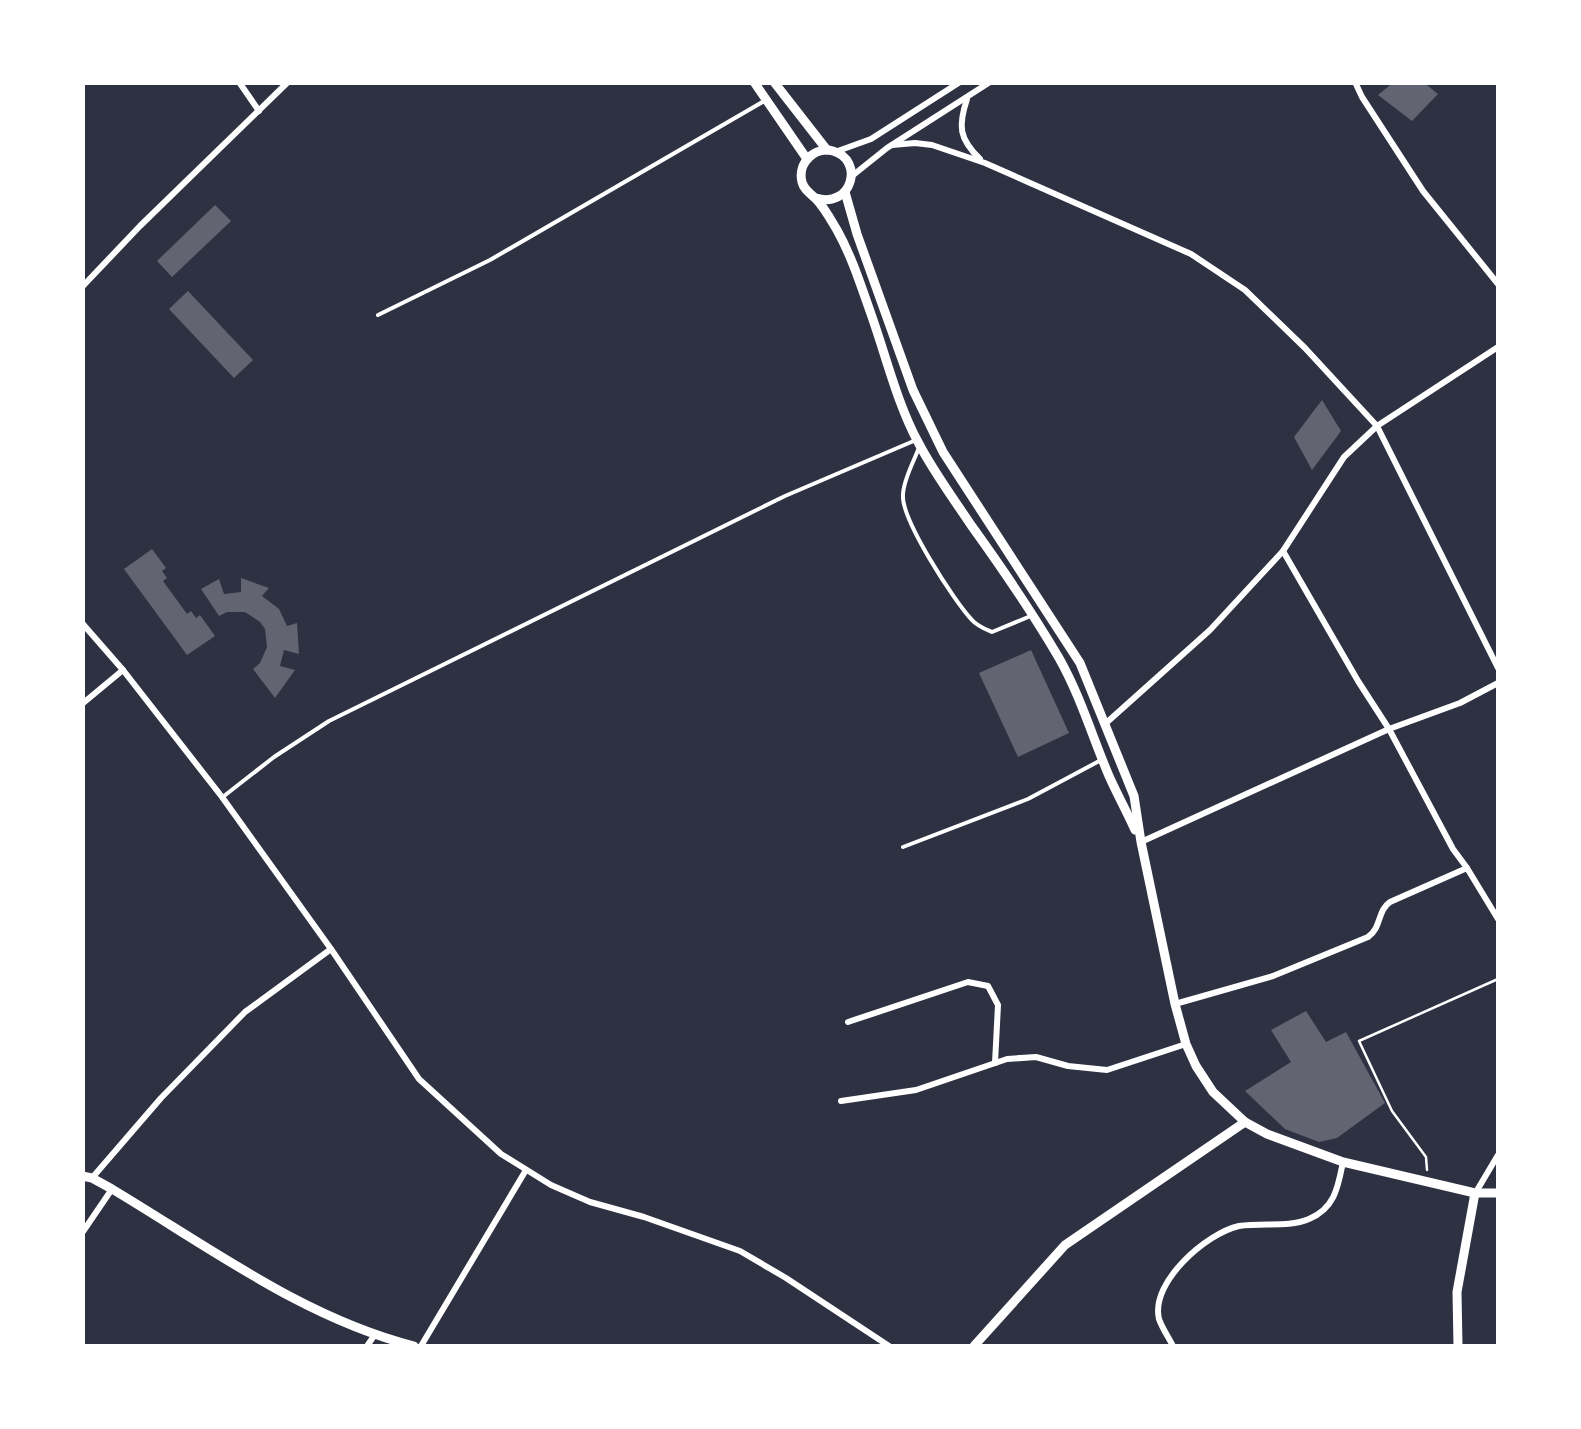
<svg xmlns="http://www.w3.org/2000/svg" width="1581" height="1429" font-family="'PT Sans',sans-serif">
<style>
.building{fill:#626471}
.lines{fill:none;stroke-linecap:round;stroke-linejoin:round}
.path{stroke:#fff;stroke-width:2.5}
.service{stroke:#fff;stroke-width:4}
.minor{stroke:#fff;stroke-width:6}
.tertiary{stroke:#fff;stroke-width:9}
.secondary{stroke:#fff;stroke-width:9}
</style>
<rect width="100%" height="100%" fill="#2d3142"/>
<!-- building -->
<g class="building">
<path d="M1394 82H1423L1438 94 1412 121 1378 95Z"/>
<path d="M215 205 231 221 172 277 157 261Z"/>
<path d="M188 291 253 360 234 378 169 309Z"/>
<path d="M1322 400 1341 431 1312 470 1294 437Z"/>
<path d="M152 549 166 568 162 571 167 578 163 581 187 614 191 611 196 618 200 615 215 636 187 655 124 569Z"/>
<path d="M241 578 269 588 262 596 279 609 287 626 297 623 299 654 284 650 280 666 295 670 275 698 253 669 260 663 267 647 265 629 260 622 245 612H227L219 616 201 589 219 579 224 594 241 592Z"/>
<path d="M1031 650 1069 733 1018 757 979 673Z"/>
<path d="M1306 1011 1326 1042 1346 1032 1385 1103 1337 1138 1319 1142 1285 1129 1245 1091 1291 1062 1271 1030Z"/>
</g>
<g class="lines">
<!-- path -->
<path class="path" d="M1427 1170 1426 1157 1392 1111 1359 1041 1498 979"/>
<!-- service -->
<g class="service">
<path d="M378 315 490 260 766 100"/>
<path d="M918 450C913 463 903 481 903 495 901 519 954 601 972 620 977 626 985 629 992 632L1033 615"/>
<path d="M224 796 274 757 329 721 785 496 916 440"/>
<path d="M903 847 1028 799 1103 759"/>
</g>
<!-- minor -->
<g class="minor">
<path d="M239 82 259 111"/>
<path d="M1355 82 1362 97 1423 191 1498 284"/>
<path d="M967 99C958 126 959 139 980 159"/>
<path d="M892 145 915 143 932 145 985 163 1191 254 1245 290 1305 348 1377 426 1498 668"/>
<path d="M835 152 871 139 960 82"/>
<path d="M852 176 887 148 990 82"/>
<path d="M82 287 140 226 288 82"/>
<path d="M1283 551 1358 681 1389 729 1453 849 1467 868 1498 919"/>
<path d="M82 623 123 670 222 797 331 949 419 1079 501 1154 551 1185 590 1202 644 1217 740 1251 786 1278 889 1346"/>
<path d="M82 704 123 670"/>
<path d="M1105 724 1210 630 1283 551 1344 457 1377 426 1498 347"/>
<path d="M1141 842 1389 729 1460 703 1498 683"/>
<path d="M1175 1004 1273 976 1368 937C1382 927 1377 911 1390 902L1467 868"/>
<path d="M848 1022 968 982 988 986 998 1005 995 1063"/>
<path d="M841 1101 916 1090 1007 1059 1036 1057 1068 1066 1107 1070 1186 1044"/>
<path d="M92 1178 161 1098 245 1012 331 949"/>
<path d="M1476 1192 1498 1155"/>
<path d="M82 1233 112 1189"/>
<path d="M367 1346 374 1336"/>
<path d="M421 1346 526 1170"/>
<path d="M1173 1346C1169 1338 1162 1328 1159 1319 1150 1282 1207 1233 1239 1226 1262 1222 1288 1228 1309 1219 1335 1208 1338 1187 1343 1162"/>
</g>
<!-- tertiary -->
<g class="tertiary">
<path d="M82 1176 92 1178 112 1189C209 1247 304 1318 414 1346"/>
<path d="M974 1346 1065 1245 1245 1122"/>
<path d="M1458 1346 1457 1292 1475 1193"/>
</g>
<!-- secondary -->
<g class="secondary">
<path d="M754 82 807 159"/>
<path d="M774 82 827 150"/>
<path d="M845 192 857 234 913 390 943 452 1080 663 1134 796 1141 842 1175 1004 1186 1044 1196 1066 1213 1092 1245 1122 1267 1134 1343 1162 1475 1193H1498"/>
<path d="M816 198C852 209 865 160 833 151 815 146 797 163 802 182 804 190 810 193 816 199 824 207 831 220 837 230 852 257 861 286 871 314 886 356 897 403 918 442 933 471 953 498 971 525 1002 568 1032 612 1059 658 1080 695 1092 736 1109 776 1117 794 1127 812 1135 830"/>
</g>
</g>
<!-- border -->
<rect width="1581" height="1429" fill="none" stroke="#ffffff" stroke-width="170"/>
</svg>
